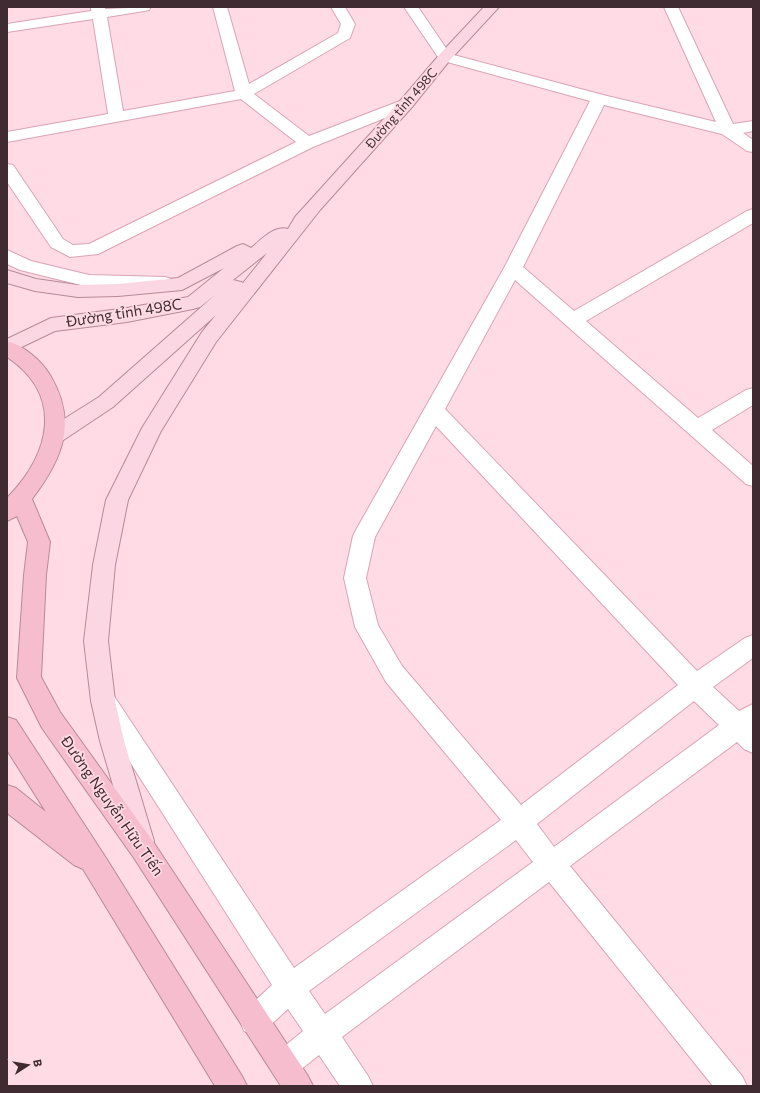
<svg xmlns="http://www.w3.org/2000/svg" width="760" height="1093" font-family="Commissioner,sans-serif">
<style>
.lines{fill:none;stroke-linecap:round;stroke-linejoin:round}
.minor-casing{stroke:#dba3b5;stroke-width:2}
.major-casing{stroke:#b78a98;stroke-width:2}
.highway-casing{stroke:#b78a98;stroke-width:2}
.minor{fill:#fff;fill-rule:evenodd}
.major{fill:#fad7e2;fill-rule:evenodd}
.highway{fill:#f6bdcf;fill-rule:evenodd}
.labels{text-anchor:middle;stroke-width:3.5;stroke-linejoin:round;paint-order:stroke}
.far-street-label{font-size:13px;fill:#412b32;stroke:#ffdbe6}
.street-label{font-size:15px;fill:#412b32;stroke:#ffdbe6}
</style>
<rect width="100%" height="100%" fill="#ffdbe6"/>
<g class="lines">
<defs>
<g id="minor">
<path d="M91 7H105V9L151 7 149 10 144 11 107 17 123 111 235 91 213 7H227L249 84 338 33 341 24 331 7H345L355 24 350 38 254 94 309 136 400 101H412L414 104 412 107 313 147 98 254 70 257 51 247 7 182V164L13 165 63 239 73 245 89 244 296 142 241 99 7 142V132L108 114 93 19 7 32V24L91 11Z"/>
<path d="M404 7H418L450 54 603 95 716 122 664 7H678L733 124 753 121V131L743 133 753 140V152L747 151 722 134 604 105 523 267 574 311 747 211 753 209V223L586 321 698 418 746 390 753 388V405L712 430 753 466V486L746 484 515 280 445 409 697 671 745 638 753 635V658L713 687 739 711 753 704V753L744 749 737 742 570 866 742 1076 747 1086H713L549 882 342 1037 368 1076 373 1086H340L319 1055 294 1075 284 1080 274 1075 269 1065 274 1055 303 1031 288 1009 264 1031 254 1035 244 1031 240 1021 244 1011 272 985 93 704 96 696 105 693 114 696 294 968 501 820 386 682 359 634 355 627 344 578 353 536 356 530 504 268 590 101 440 60ZM436 426 678 685 521 805 402 666 378 625 366 578 375 537ZM694 701 719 725 554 847 537 824ZM516 840 533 862 325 1014 309 991Z"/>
<path d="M7 250 31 261 89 275 165 277 171 279 174 283 171 287 165 289 89 287 20 270 7 264Z"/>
</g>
<path id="major" d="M484 7H499L450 60 412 107 320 210 216 342 161 431 128 500 115 565 108 641 115 701 124 741 154 841 150 850 141 854 132 850 100 741 91 701 84 641 93 565 106 500 142 428 202 332 216 315 113 407 62 441 55 443 48 441 45 435 48 429 99 397 215 295 200 307 193 309 127 322 55 331 7 354V339L51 318 127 308 188 297 224 268 182 290 118 296 78 297 35 291 7 283V270L36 279 78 285 118 284 178 278 237 246 243 244 251 248C261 240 274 225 288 229L295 217 400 101 440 54ZM267 253 243 283 241 282 233 280Z"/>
<g id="highway">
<path d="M7 341C24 346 41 360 50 375 78 422 63 458 32 499L50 542 46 575 41 677 60 712 152 840 308 1076 313 1086H281L134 858 42 728 17 678 24 575 28 542 17 516 7 521V498C50 454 65 396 7 357Z"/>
<path d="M7 717 16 720 106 858 242 1076 247 1086H215L83 869 74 865 7 813V785L16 788 46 812 7 750Z"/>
</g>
</defs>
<!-- minor casing -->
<use href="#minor" class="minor-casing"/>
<!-- major casing -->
<use href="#major" class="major-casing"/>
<!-- highway casing -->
<use href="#highway" class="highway-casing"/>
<!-- minor -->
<use href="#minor" class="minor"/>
<!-- major -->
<use href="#major" class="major"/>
<!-- highway -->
<use href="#highway" class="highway"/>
</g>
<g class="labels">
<!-- far-street labels -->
<g class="far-street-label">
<text transform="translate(401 108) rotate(-49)" y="5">Đường tỉnh 498C</text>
</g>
<!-- street labels -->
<g class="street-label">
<text transform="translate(124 313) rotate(-9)" y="5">Đường tỉnh 498C</text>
<text transform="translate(112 806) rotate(55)" y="5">Đường Nguyễn Hữu Tiến</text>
</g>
</g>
<!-- border -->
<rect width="760" height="1093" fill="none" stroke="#412b32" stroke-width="16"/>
<!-- north arrow -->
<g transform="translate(28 1065) rotate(78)" stroke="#ffdbe6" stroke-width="3" paint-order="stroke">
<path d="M0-3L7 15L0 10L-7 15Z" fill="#412b32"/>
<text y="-6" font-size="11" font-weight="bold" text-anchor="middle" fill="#412b32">B</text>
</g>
</svg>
